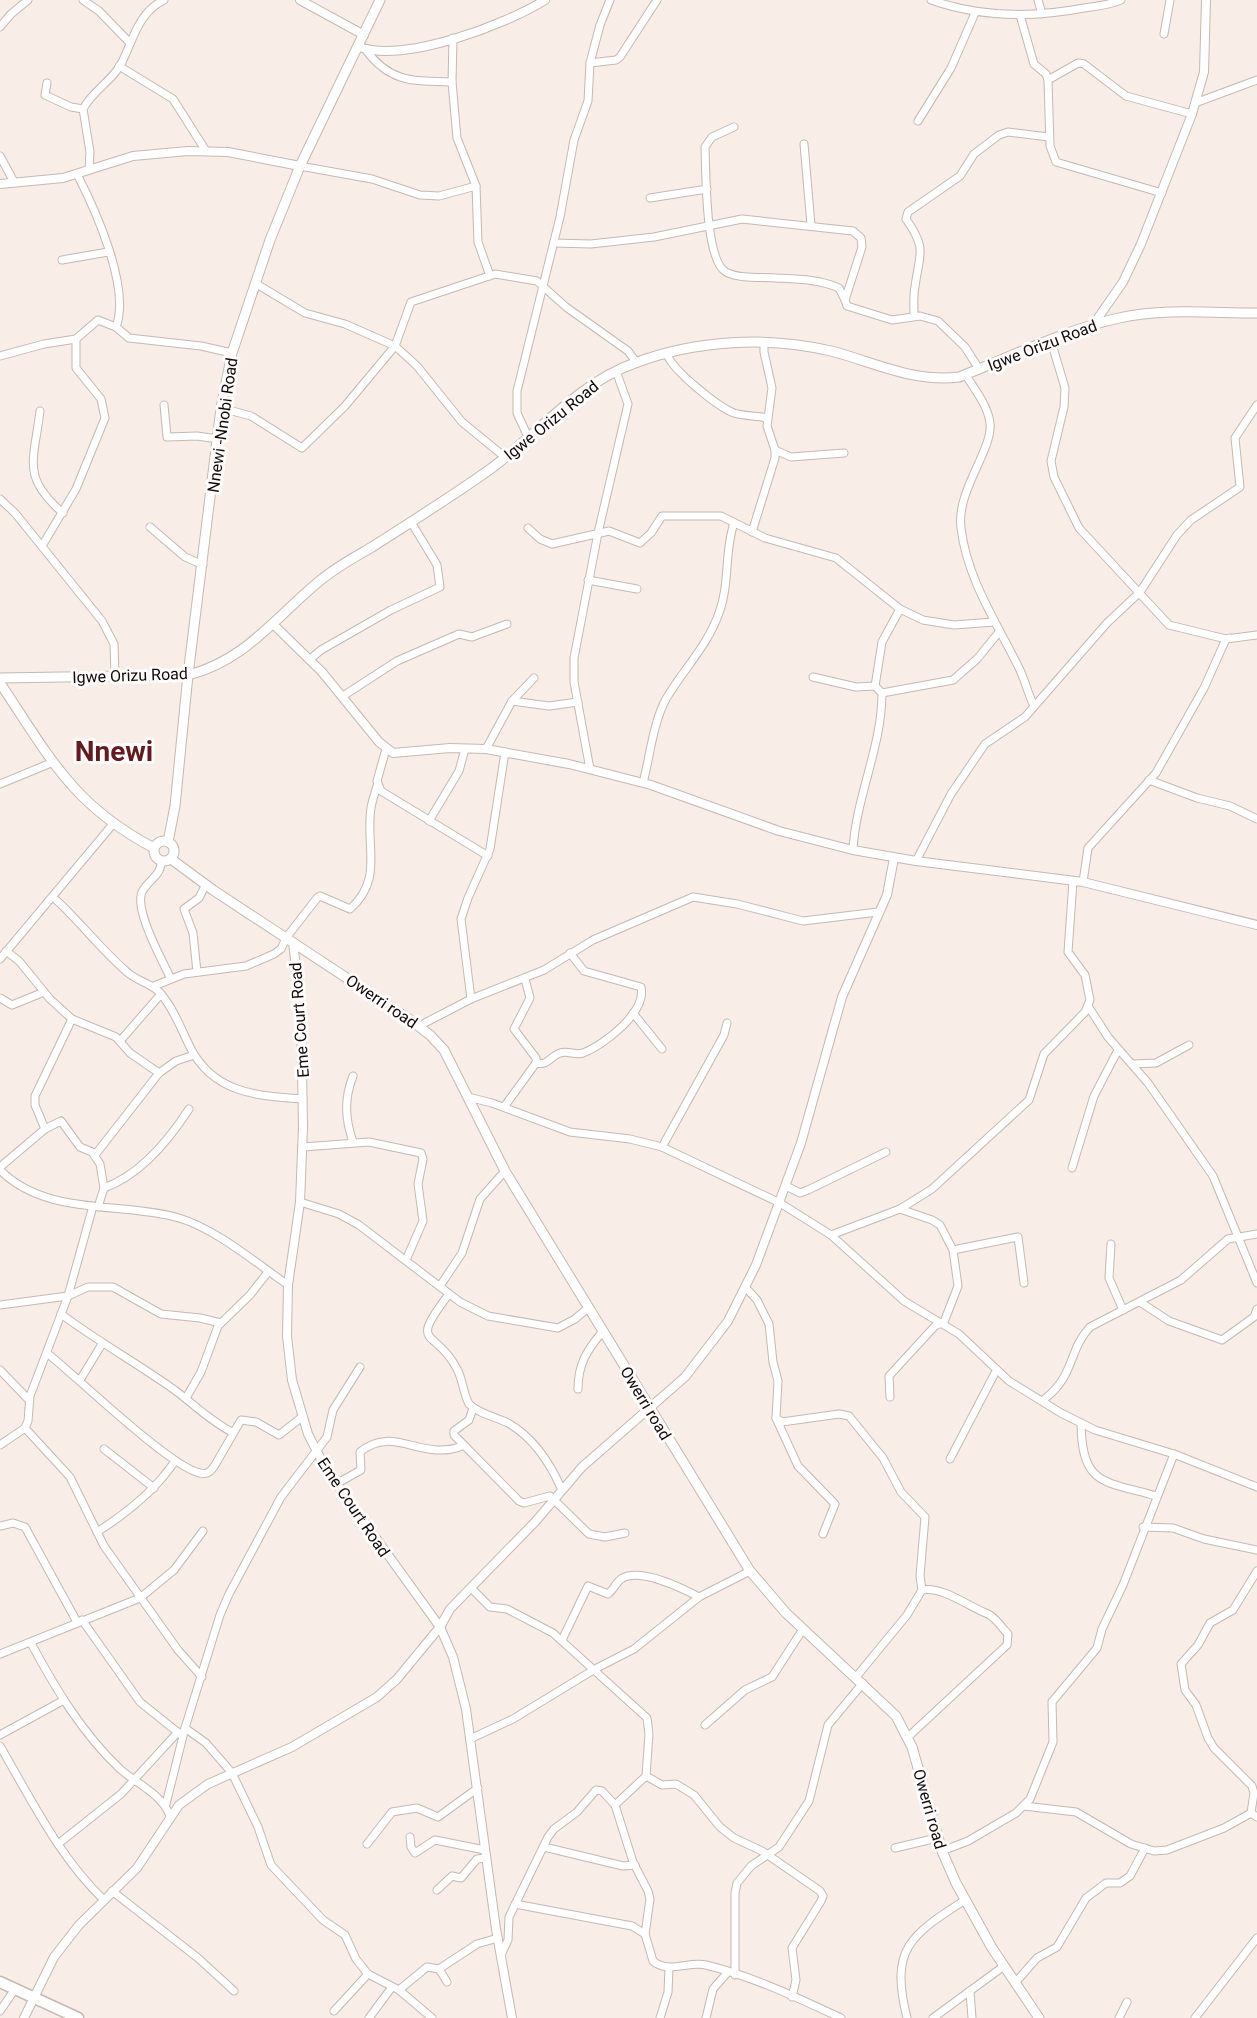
<svg xmlns="http://www.w3.org/2000/svg" width="1257" height="2018" font-family="Roboto,sans-serif">
<style>
.lines{fill:none;stroke-linecap:round;stroke-linejoin:round}
.minor-casing{stroke:#c5b9b3;stroke-width:9}
.tertiary-casing{stroke:#c5b9b3;stroke-width:10}
.secondary-casing{stroke:#c5b9b3;stroke-width:11}
.primary-casing{stroke:#c5b9b3;stroke-width:13}
.minor{stroke:#fff;stroke-width:7}
.tertiary{stroke:#fff;stroke-width:8}
.secondary{stroke:#fff;stroke-width:9}
.primary{stroke:#fff;stroke-width:10}
.labels{text-anchor:middle;stroke-width:6;stroke-linejoin:round;paint-order:stroke}
.street-label{font-size:16px;fill:#0f0b09;stroke:#fffcfb}
.town-label{font-size:28px;font-weight:bold;fill:#611c21;stroke:#fffcfb}
</style>
<rect width="100%" height="100%" fill="#f9ede7"/>
<g class="lines">
<defs>
<g id="minor">
<path d="M83 0 99 11 130 43"/>
<path d="M931 0C982 18 1032 18 1084 8 1097 6 1110 5 1121 0"/>
<path d="M1038 0 1042 14"/>
<path d="M1020 15 1034 64 1046 74 1048 80 1050 146 1056 162 1162 193"/>
<path d="M0 27 11 14 28 0"/>
<path d="M1164 34 1170 0"/>
<path d="M453 38 452 82 457 138 476 186 478 242 490 276"/>
<path d="M366 50C390 83 414 81 452 82"/>
<path d="M590 63 616 60 620 57 657 0"/>
<path d="M119 66 173 99 206 151"/>
<path d="M1048 80 1078 63 1084 64 1126 96 1192 114"/>
<path d="M47 83 45 95 71 107 83 109"/>
<path d="M1195 103 1257 80"/>
<path d="M918 121 951 68 975 13"/>
<path d="M734 127 712 137 705 147C706 171 705 261 726 272 739 279 760 277 776 278 796 279 819 279 839 288L845 300"/>
<path d="M804 144 811 225"/>
<path d="M0 156 14 182"/>
<path d="M300 166 372 179 420 195 439 196 476 186"/>
<path d="M89 170 90 152 83 109C92 92 110 82 120 66 133 42 137 13 164 0"/>
<path d="M77 174C95 209 131 288 116 327"/>
<path d="M650 198 707 189"/>
<path d="M554 243 591 244 654 237 742 219 853 231 861 238 862 247 845 300 847 306 892 320 920 316 938 321 965 347 979 369"/>
<path d="M62 260 108 252"/>
<path d="M255 283 305 313 345 324 395 346 417 366 462 422 506 458"/>
<path d="M914 316C914 307 913 296 915 287 919 254 928 250 906 219L908 212 960 176 974 154 999 135 1008 132 1049 137"/>
<path d="M1051 341 1065 388 1064 407 1051 461 1054 477 1079 528 1169 625 1226 639 1257 635"/>
<path d="M667 354C672 370 718 407 734 413 744 416 757 416 768 418"/>
<path d="M0 356 44 344 76 339 98 320 116 327 129 338 201 346 232 353"/>
<path d="M965 374C974 388 988 406 990 423 993 450 956 491 961 528 967 579 997 623 1019 668 1025 680 1028 694 1034 706"/>
<path d="M164 405 167 437 197 436 218 439"/>
<path d="M221 408 251 416 302 448 345 406 395 346 411 302 495 274 537 281 566 307 628 351 636 362"/>
<path d="M40 411C34 461 21 477 63 513"/>
<path d="M529 439 517 413V391L560 217 574 140 588 101 590 63 600 25 610 0"/>
<path d="M775 450 791 457 844 453"/>
<path d="M0 499 15 513 102 621 114 644 115 676"/>
<path d="M150 527 185 557 203 565"/>
<path d="M528 528 540 539 552 544 609 531 640 543 651 533 662 516H721L765 538 836 558 900 609 923 620 954 625 994 622"/>
<path d="M752 532 775 458V450L767 426 772 388 764 352V342"/>
<path d="M42 546 76 489 105 418 101 399 76 368V339"/>
<path d="M588 580 637 589"/>
<path d="M309 660 321 650 391 610 440 587 437 565 411 522"/>
<path d="M813 677 856 687 875 686 882 693C882 747 856 796 853 850"/>
<path d="M875 686 882 642 900 609"/>
<path d="M882 693 953 680 977 659 999 632"/>
<path d="M343 696 397 661 459 634 472 637 507 624"/>
<path d="M512 701 549 706 578 702"/>
<path d="M386 749 377 781 381 791 488 856"/>
<path d="M486 749 512 701 534 678"/>
<path d="M590 769 574 682V658L598 533 628 404 616 371"/>
<path d="M1149 780 1197 798 1230 806 1257 819"/>
<path d="M643 783C650 756 653 723 666 699 683 670 708 645 719 613 730 584 724 553 734 523"/>
<path d="M0 784 51 763"/>
<path d="M429 821 459 771 465 749"/>
<path d="M161 861C162 875 148 880 142 892 134 910 163 962 171 979"/>
<path d="M916 861 951 794 985 744 1025 717 1107 623 1140 592 1177 535 1191 520 1240 487 1235 438 1257 405"/>
<path d="M1083 882 1088 848 1156 773 1204 688 1226 639 1230 638"/>
<path d="M53 897C79 920 100 949 127 972 138 982 152 983 161 994 174 1009 181 1029 190 1047 213 1093 256 1096 303 1099"/>
<path d="M6 951 19 961 50 999 72 1019 116 1037 130 1053 159 1073"/>
<path d="M0 959 113 824"/>
<path d="M197 972 193 933 184 909 199 898 206 884"/>
<path d="M154 986 184 974 246 966 274 954 281 949 286 938 317 898 320 896 350 909C384 879 365 846 371 808 372 801 375 793 377 786"/>
<path d="M0 998 12 1005 44 992"/>
<path d="M471 999 461 919 468 898 490 849 505 752"/>
<path d="M1088 1006 1108 1037 1148 1083 1213 1176 1257 1283"/>
<path d="M633 1013 662 1049"/>
<path d="M419 1026 471 999 544 970 593 940 693 897 737 904 803 921 878 912"/>
<path d="M121 1040 161 994"/>
<path d="M536 1063C549 1066 550 1056 560 1053 568 1050 576 1056 583 1053 604 1045 647 1012 641 987L584 971 570 953"/>
<path d="M1133 1064 1156 1063 1189 1045"/>
<path d="M468 1097 492 1103 570 1132 630 1139 662 1147 780 1203 831 1235 904 1301 959 1334 1009 1381 1061 1413 1095 1430 1174 1454 1257 1487"/>
<path d="M504 1107 536 1063V1058L514 1029 530 998 525 979"/>
<path d="M45 1129 35 1105V1096L72 1019"/>
<path d="M353 1142C345 1119 344 1099 353 1076"/>
<path d="M303 1147 369 1142 421 1153 423 1159 418 1184 423 1221 406 1260"/>
<path d="M662 1147 724 1035 727 1023"/>
<path d="M95 1155 159 1073 176 1061 194 1055"/>
<path d="M0 1167 45 1129 61 1121 80 1147 92 1152 100 1164 104 1188 98 1207"/>
<path d="M1072 1168 1094 1096 1118 1050"/>
<path d="M0 1170C47 1217 120 1201 179 1218 216 1229 256 1263 288 1285"/>
<path d="M786 1186 800 1193 808 1190 886 1152"/>
<path d="M104 1188C140 1175 169 1140 189 1109"/>
<path d="M300 1202 339 1214 359 1225 460 1302 488 1316 558 1328 575 1319 588 1308"/>
<path d="M831 1235 900 1209 932 1189 1029 1100 1044 1054 1085 1012 1090 1000 1085 975 1068 952 1073 881"/>
<path d="M1111 1244 1109 1278 1123 1310"/>
<path d="M953 1250 1018 1237 1024 1283"/>
<path d="M440 1286 462 1253 480 1199 505 1171"/>
<path d="M746 1288 757 1300 769 1324 773 1362 778 1381 776 1418 782 1422 839 1414 849 1416 883 1458 901 1492 925 1517 920 1576 922 1590"/>
<path d="M449 1294C407 1349 436 1327 457 1369 463 1380 463 1393 469 1404 479 1414 496 1417 508 1423 533 1437 551 1465 562 1490"/>
<path d="M1140 1302 1169 1321 1222 1340 1254 1317 1257 1309"/>
<path d="M0 1305 68 1296 88 1287H113L161 1314 200 1318 221 1323"/>
<path d="M61 1314C96 1340 133 1361 169 1386 191 1401 208 1420 232 1432"/>
<path d="M47 1353C77 1377 170 1467 200 1473 208 1475 211 1471 215 1465L241 1420 256 1422 279 1435 302 1417"/>
<path d="M0 1370 29 1400"/>
<path d="M80 1380 102 1344"/>
<path d="M578 1389C578 1364 587 1350 603 1331"/>
<path d="M890 1397 889 1376 935 1326 944 1322 958 1286 953 1250 940 1225 932 1220 900 1209"/>
<path d="M186 1398 201 1372 218 1326 250 1295 268 1272"/>
<path d="M1042 1401C1076 1376 1067 1352 1090 1327L1181 1280 1228 1239 1257 1234"/>
<path d="M473 1408 469 1420 454 1431V1435L519 1501 524 1503 550 1496 589 1534 605 1537 625 1533"/>
<path d="M776 1418 798 1466 835 1504 823 1534"/>
<path d="M1081 1424C1082 1486 1104 1481 1156 1496"/>
<path d="M25 1428 70 1477 104 1546 178 1650 202 1677"/>
<path d="M0 1445 25 1428 28 1421 30 1396 68 1296 93 1206"/>
<path d="M104 1449 154 1488"/>
<path d="M950 1459 996 1371"/>
<path d="M336 1484 361 1470 360 1452C393 1424 422 1462 462 1446"/>
<path d="M0 1526 13 1523 25 1527 77 1622"/>
<path d="M1143 1527 1173 1528 1204 1539 1257 1550"/>
<path d="M97 1532C127 1513 155 1491 175 1461"/>
<path d="M471 1588 490 1607 507 1609 553 1633 647 1718 649 1734 646 1776 615 1805 633 1862 648 1891 650 1899 645 1934 653 1961C668 1974 688 1961 706 1965 752 1976 798 1998 841 2018"/>
<path d="M82 1620 140 1702 181 1735"/>
<path d="M562 1640 588 1586 608 1594C613 1590 616 1583 621 1579 639 1567 682 1588 699 1597"/>
<path d="M31 1643C55 1688 82 1733 120 1769 137 1784 162 1794 170 1816"/>
<path d="M0 1654 140 1598 174 1570 203 1531"/>
<path d="M856 1677 907 1615 922 1590C943 1586 969 1607 988 1614 995 1617 1002 1628 1008 1634L1007 1645 908 1737"/>
<path d="M705 1725 745 1690 772 1677 803 1629"/>
<path d="M185 1728 206 1743 232 1773 258 1827 271 1865 323 1920 345 1935 356 1959 368 1974 399 1990 432 2018"/>
<path d="M0 1735 64 1700"/>
<path d="M470 1739 513 1719 595 1669 634 1649 699 1597 750 1571"/>
<path d="M0 1746C31 1799 59 1857 104 1900"/>
<path d="M646 1776 662 1785 676 1784 694 1795 720 1827 734 1838 762 1851 820 1891 823 1896 821 1901 792 1948 796 1980 792 1997"/>
<path d="M166 1804 185 1728 220 1615 229 1594 281 1497 327 1437 333 1410 360 1367"/>
<path d="M1024 1806 1076 1812 1131 1844 1154 1851 1167 1850 1224 1828 1251 1813 1257 1817"/>
<path d="M1251 1813 1254 1793 1252 1786 1214 1748 1208 1738 1196 1705 1185 1690 1181 1664 1198 1645 1210 1623 1233 1610 1257 1571"/>
<path d="M410 1837 411 1847 415 1853 435 1840 485 1850"/>
<path d="M58 1844 121 1794 178 1732"/>
<path d="M367 1844 392 1812 417 1808 438 1817 478 1788"/>
<path d="M544 1847 623 1866 635 1865"/>
<path d="M895 1848 937 1838"/>
<path d="M942 1851 968 1841 1016 1813 1030 1799 1053 1742 1052 1702 1097 1648 1102 1629 1123 1585 1174 1454"/>
<path d="M437 1890 452 1876 461 1878 477 1859 486 1858"/>
<path d="M112 1891 198 1958 234 1991"/>
<path d="M515 1904 632 1926 645 1934"/>
<path d="M501 1955 508 1940 509 1917 548 1837 554 1829 577 1812 596 1790 602 1791 615 1805"/>
<path d="M735 1975V1893L737 1883 751 1866 779 1847 809 1801 828 1725 863 1683"/>
<path d="M447 1982 439 1969 477 1944 498 1938"/>
<path d="M1015 1983 1037 1958 1057 1947 1086 1898 1106 1883H1120L1130 1876 1145 1848"/>
<path d="M399 1990 427 1967 439 1969"/>
<path d="M970 1991 972 2018"/>
<path d="M0 2011 15 1989"/>
<path d="M334 2011 368 1974"/>
<path d="M369 2018 392 1987"/>
<path d="M660 2018 668 1992 669 1968"/>
<path d="M706 2018 713 1989 728 1972"/>
<path d="M907 2018C890 1949 909 1936 965 1900"/>
<path d="M933 2018 1004 1966"/>
<path d="M1119 2018 1127 2002"/>
<path d="M1195 2018 1257 1938"/>
</g>
<g id="tertiary">
<path d="M300 0 364 35"/>
<path d="M359 47C405 63 505 25 545 0"/>
<path d="M0 184 63 178 133 156 188 151 228 152 300 166"/>
<path d="M1093 325 1123 282 1141 244 1192 114 1204 72 1206 0"/>
<path d="M274 625 322 672 379 742 393 753 450 748 486 749 569 764 651 785 779 831 853 850 916 861 1083 882 1257 925"/>
<path d="M293 942 301 1011 303 1127 300 1202 288 1285 287 1336 292 1380 308 1434 326 1469 440 1627 453 1657 466 1709 496 1929 512 2018"/>
<path d="M24 2018 54 1957 79 1925 137 1868 179 1805 208 1784 292 1747 377 1697 397 1679 440 1627 450 1609 535 1522 582 1467 685 1377 728 1321 756 1265 801 1143 842 997 887 895 894 858"/>
</g>
<g id="secondary">
<path d="M0 678 188 675C246 661 278 614 322 579 338 566 355 557 372 547 411 522 451 497 489 470 537 435 578 383 635 363 696 340 767 336 831 351 874 362 914 383 959 377 1011 357 1064 330 1119 318 1163 308 1212 313 1257 313"/>
<path d="M0 683C49 756 72 805 154 848"/>
<circle cx="164" cy="851" r="10"/>
<path d="M168 842 175 806 188 675 221 408 232 353 270 240 300 166 380 0"/>
<path d="M171 859 213 890 409 1019 430 1035 444 1050 505 1171 750 1571 786 1613 896 1716 912 1747 942 1851 956 1883 992 1948 1039 2018"/>
</g>
<path id="primary" d="M0 1982 78 2018"/>
</defs>
<!-- minor casing -->
<use href="#minor" class="minor-casing"/>
<!-- tertiary casing -->
<use href="#tertiary" class="tertiary-casing"/>
<!-- secondary casing -->
<use href="#secondary" class="secondary-casing"/>
<!-- primary casing -->
<use href="#primary" class="primary-casing"/>
<!-- minor -->
<use href="#minor" class="minor"/>
<!-- tertiary -->
<use href="#tertiary" class="tertiary"/>
<!-- secondary -->
<use href="#secondary" class="secondary"/>
<!-- primary -->
<use href="#primary" class="primary"/>
</g>
<g class="labels">
<!-- street labels -->
<g class="street-label">
<text transform="translate(1042 345) rotate(-21)" y="6">Igwe Orizu Road</text>
<text transform="translate(551 420) rotate(-39)" y="6">Igwe Orizu Road</text>
<text transform="translate(222 425) rotate(-82)" y="6">Nnewi -Nnobi Road</text>
<text transform="translate(130 675) rotate(-2)" y="6">Igwe Orizu Road</text>
<text transform="translate(382 1001) rotate(34)" y="6">Owerri road</text>
<text transform="translate(299 1020) rotate(-94)" y="6">Eme Court Road</text>
<text transform="translate(646 1403) rotate(59)" y="6">Owerri road</text>
<text transform="translate(354 1507) rotate(56)" y="6">Eme Court Road</text>
<text transform="translate(930 1809) rotate(74)" y="6">Owerri road</text>
</g>
<!-- town labels -->
<g class="town-label">
<text x="114" y="761">Nnewi</text>
</g>
</g>
</svg>
